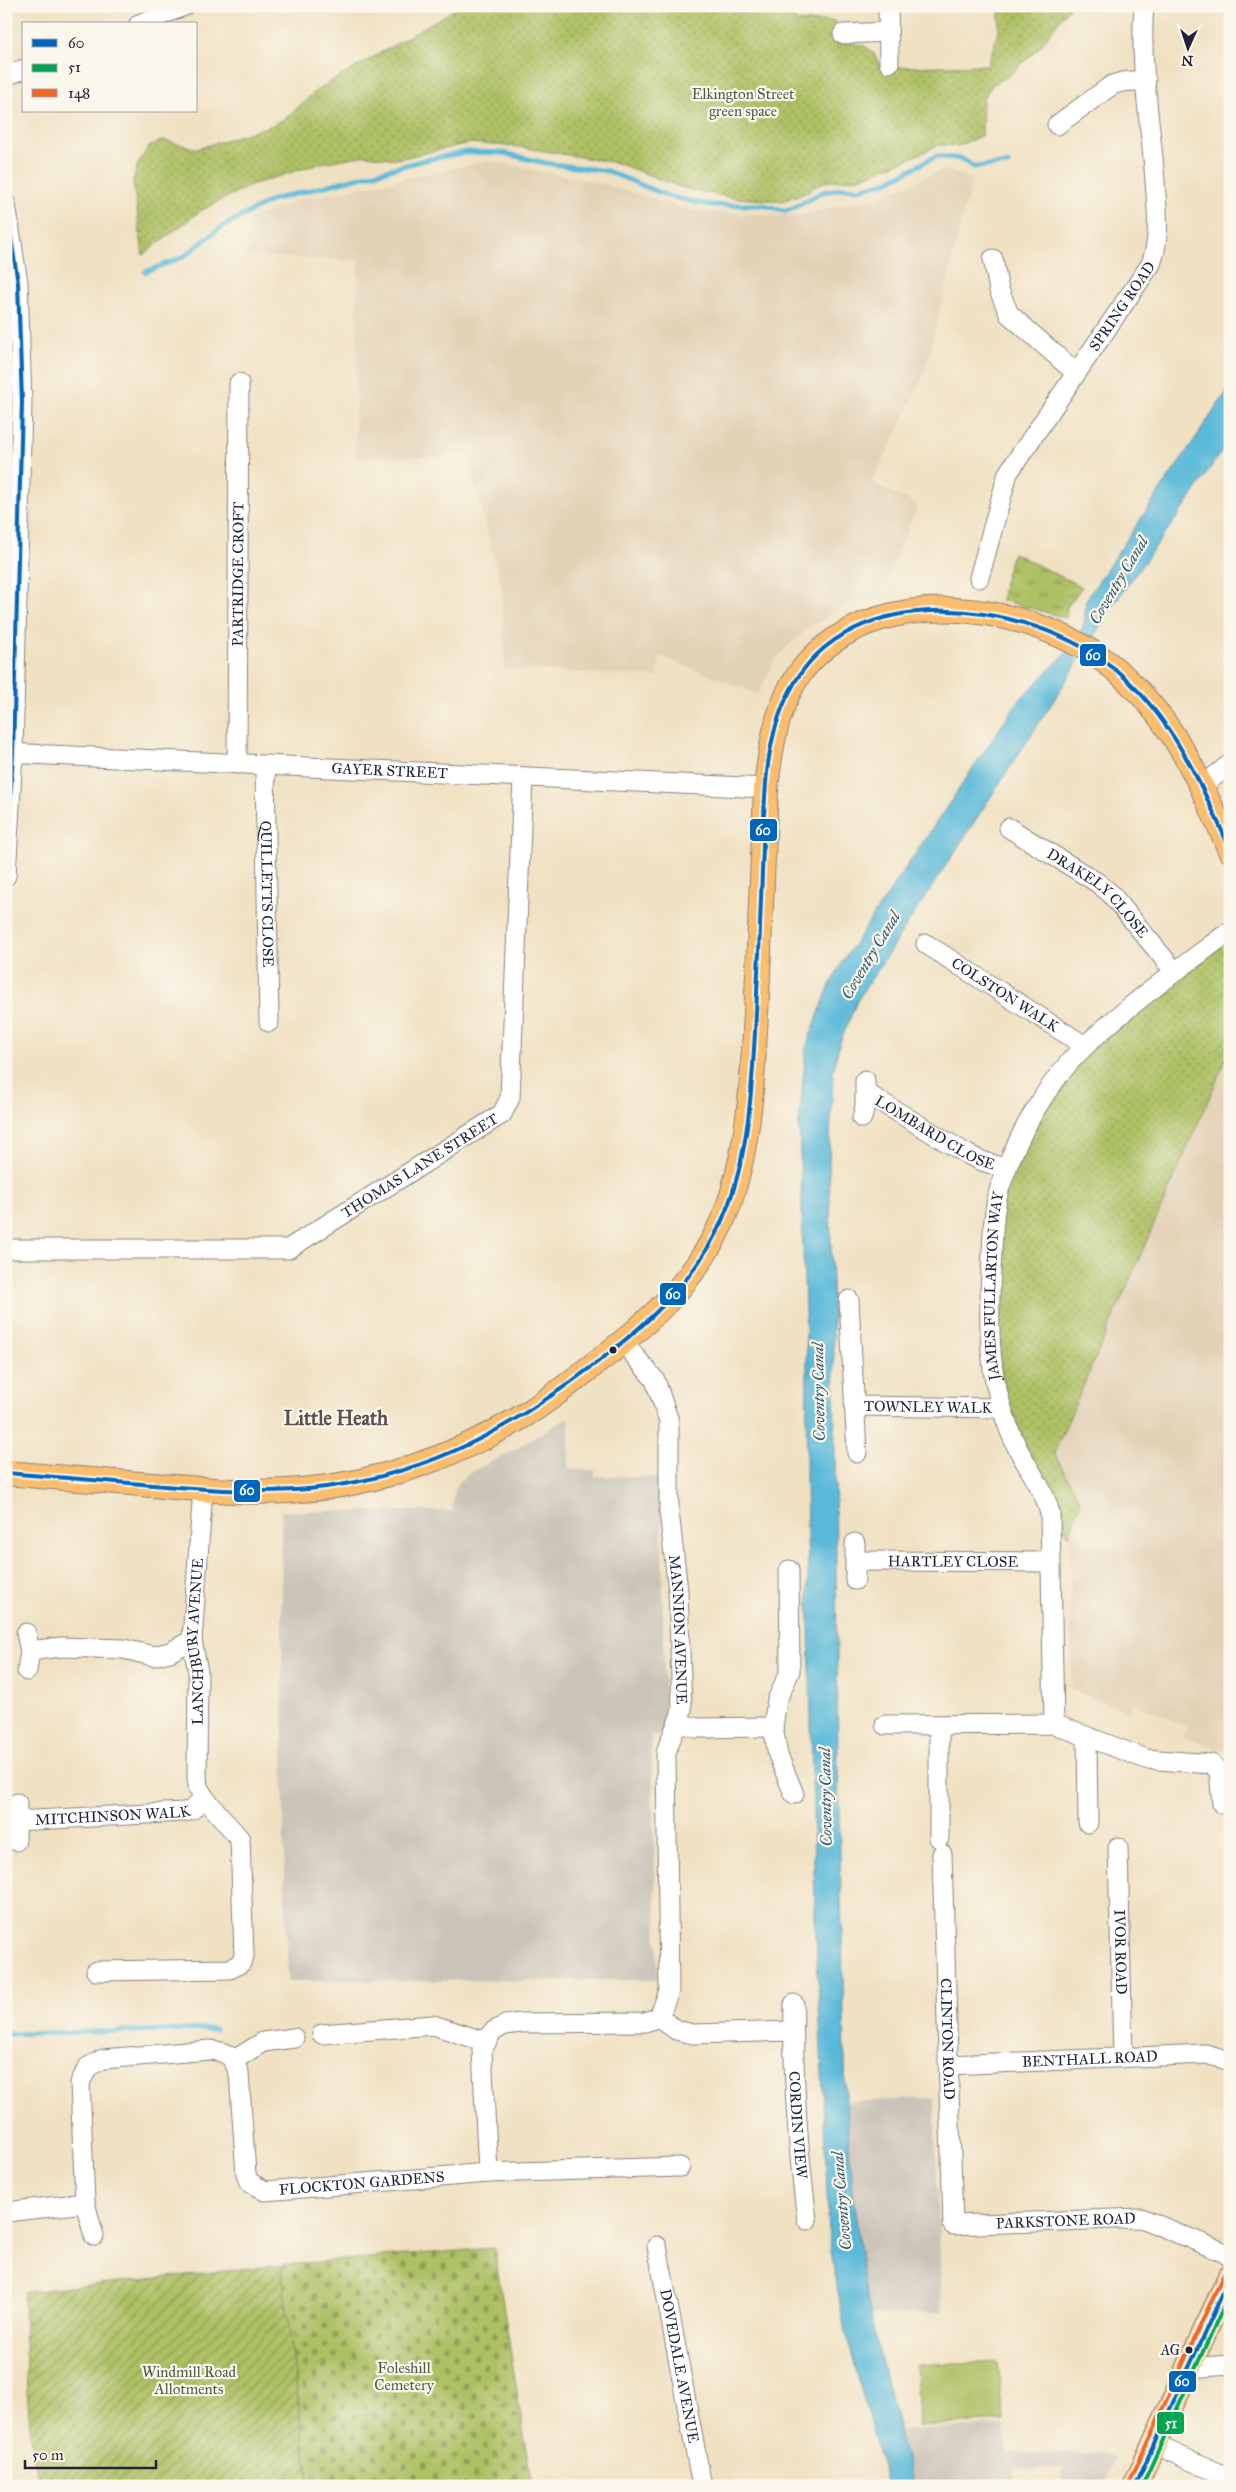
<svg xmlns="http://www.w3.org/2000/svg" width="1236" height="2492" font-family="'IM FELL Great Primer',serif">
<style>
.built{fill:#e3d1b5}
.industrial{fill:#cbc3b8}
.grass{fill:url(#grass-tufts);stroke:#687150}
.cemetery{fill:url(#cemetery-stones);stroke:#687150}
.park{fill:url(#park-dots);stroke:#687150}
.garden{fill:url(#garden-furrows);stroke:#687150}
.pitch{fill:#adc064;stroke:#687150}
.water{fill:#5ab9d9;stroke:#3e6e8a}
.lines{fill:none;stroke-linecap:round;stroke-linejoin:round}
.stream{stroke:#5ab9d9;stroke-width:5}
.minor-casing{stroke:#89827e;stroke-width:21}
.major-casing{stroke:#89827e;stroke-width:26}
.minor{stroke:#fff;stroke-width:19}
.major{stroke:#fbbd6e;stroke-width:24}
.bus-1-casing{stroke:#fbf7ec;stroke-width:8}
.bus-2-casing{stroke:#fbf7ec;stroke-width:8}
.bus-3-casing{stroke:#fbf7ec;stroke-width:8}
.bus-1{stroke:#0065bd;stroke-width:4}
.bus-2{stroke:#00a651;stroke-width:4}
.bus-3{stroke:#f26522;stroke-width:4}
.bus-dot{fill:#22223b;stroke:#fbf7ec;stroke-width:2}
.labels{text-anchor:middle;stroke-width:4.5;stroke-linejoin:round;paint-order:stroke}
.bus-label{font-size:14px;fill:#22223b;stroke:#fbf7ec;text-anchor:end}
.park-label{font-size:15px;fill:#535949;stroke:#fbf7ec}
.street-label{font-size:15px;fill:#22223b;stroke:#fbf7ec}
.water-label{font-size:16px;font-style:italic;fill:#365772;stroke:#fbf7ec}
.district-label{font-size:20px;font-weight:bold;fill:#5e4d4c;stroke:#fbf7ec}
.line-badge{stroke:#fbf7ec;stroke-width:2}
.badge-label{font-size:14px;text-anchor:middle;font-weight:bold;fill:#fff}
</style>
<defs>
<pattern id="grass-tufts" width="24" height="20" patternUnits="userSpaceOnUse" patternTransform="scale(1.25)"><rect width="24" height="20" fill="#adc064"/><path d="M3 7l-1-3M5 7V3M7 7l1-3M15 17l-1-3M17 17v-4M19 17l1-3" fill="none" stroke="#8c9c54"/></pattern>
<pattern id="cemetery-stones" width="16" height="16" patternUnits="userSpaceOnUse" patternTransform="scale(1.25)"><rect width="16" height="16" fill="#adc064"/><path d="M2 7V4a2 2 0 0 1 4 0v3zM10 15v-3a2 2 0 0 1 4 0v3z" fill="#8c9c54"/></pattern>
<pattern id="park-dots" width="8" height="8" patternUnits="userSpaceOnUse" patternTransform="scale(1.25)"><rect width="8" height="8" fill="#adc064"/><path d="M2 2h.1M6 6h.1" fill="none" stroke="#8c9c54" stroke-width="1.8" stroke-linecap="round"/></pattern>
<pattern id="garden-furrows" width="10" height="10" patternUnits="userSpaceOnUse" patternTransform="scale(1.25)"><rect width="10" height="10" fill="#adc064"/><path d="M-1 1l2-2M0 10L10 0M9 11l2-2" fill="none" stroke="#8c9c54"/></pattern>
</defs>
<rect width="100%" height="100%" fill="#fbf7ec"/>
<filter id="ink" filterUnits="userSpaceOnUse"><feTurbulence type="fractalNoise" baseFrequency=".02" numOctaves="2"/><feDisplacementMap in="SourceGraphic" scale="10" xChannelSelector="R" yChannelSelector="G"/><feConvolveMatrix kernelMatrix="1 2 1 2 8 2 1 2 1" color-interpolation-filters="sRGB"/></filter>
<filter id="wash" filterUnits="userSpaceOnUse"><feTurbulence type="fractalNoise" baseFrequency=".0096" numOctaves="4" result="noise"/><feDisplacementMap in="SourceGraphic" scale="20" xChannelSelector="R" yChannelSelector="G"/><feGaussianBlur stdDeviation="1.12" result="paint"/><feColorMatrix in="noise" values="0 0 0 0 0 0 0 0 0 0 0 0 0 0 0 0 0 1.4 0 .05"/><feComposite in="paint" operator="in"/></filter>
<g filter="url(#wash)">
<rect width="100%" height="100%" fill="#f0e1c2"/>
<!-- built -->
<g class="built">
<path d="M489 161 596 182 696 211 796 216 879 197 943 170 972 179 924 375 872 483 918 505 878 599 849 603 809 627 777 657 758 694 660 656 658 677 505 669 501 584 467 457H355L358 261 246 256 249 219 299 200Z"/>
<path d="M1230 1050V1753L1183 1736 1188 1727 1132 1702 1128 1711 1072 1690 1069 1535 1081 1502 1054 1453Z"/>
</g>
<!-- industrial -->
<g class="industrial">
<path d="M569 1417V1469L595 1470V1476L661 1477 665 1735 651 1736 658 1980 288 1981 284 1847 281 1511H452L454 1493 459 1482 469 1473 507 1454Z"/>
<path d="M934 2098 942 2312 870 2315 852 2190 846 2102Z"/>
<path d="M1005 2425 1006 2453 1104 2454 1115 2459 1103 2486H1062V2469L1014 2468 1013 2486H913L899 2430Z"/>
</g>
<!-- grass -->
<path class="grass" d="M1013 553 1082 587 1067 607 1066 618 1002 600 1004 582Z"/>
<!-- cemetery -->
<path class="cemetery" d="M494 2248 532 2486H309L281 2265Z"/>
<!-- park -->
<g class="park">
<path d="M464 6H794L795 22 835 21 837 43C856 42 873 44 879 65L889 63 900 67 987 65 999 31V6H1070L1038 49 1010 75 993 84 983 98 982 135 959 146 938 145 913 157 859 178 823 182 803 194 782 201 735 198 686 189 617 163 520 147 470 143 397 159 366 155 321 163 251 185 200 211 143 255 133 181 138 163 149 147 163 140 197 149 273 125 289 116 317 90 452 11Z"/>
<path d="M1230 936V1050L1054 1453 1081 1502 1069 1535 1053 1513 1010 1421 994 1332 1003 1189 1035 1123 1089 1049Z"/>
</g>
<!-- garden -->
<path class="garden" d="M281 2265 309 2486H39C26 2422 25 2357 24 2292Z"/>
<!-- pitch -->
<path class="pitch" d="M998 2361 1004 2421 919 2426 916 2365Z"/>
<!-- water -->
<path class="water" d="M1230 387V438L1188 502 1113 605 1056 697 857 1001 839 1045 833 1072 829 1163 834 1358 838 1771 846 2102 852 2190 864 2281 873 2328 913 2486H887L843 2321 829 2238 815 1911 806 1482 807 1369 799 1124 806 1047 829 987 844 959 1017 703C1034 683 1078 647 1084 623 1085 616 1085 608 1086 600Z"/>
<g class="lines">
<!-- stream -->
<g class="stream">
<path d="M145 272 183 257 222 227 272 200 425 160 467 152 503 153 545 163 607 171 668 196 690 201 711 205H763L787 211 823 192 843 188 859 189 889 181 936 156 962 159 974 167 1008 164"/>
<path d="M6 2034 215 2029"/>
</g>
</g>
</g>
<g filter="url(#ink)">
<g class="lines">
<defs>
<g id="minor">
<path d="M888 6 889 63"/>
<path d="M139 24 184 6"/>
<path d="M843 34 888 32"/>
<path d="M6 76 24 69"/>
<path d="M1057 125 1112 85 1122 82 1146 80"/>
<path d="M6 204 18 283 22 402 13 753 6 876"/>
<path d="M993 259 999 290 1009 314 1076 373"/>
<path id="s1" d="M979 578 1008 473 1151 264C1161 237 1157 210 1155 181 1151 125 1139 62 1144 6"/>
<path id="s2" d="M6 753 766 788"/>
<path id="s3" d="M237 764 239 383"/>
<path id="s4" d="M265 766 269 1022"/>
<path d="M1202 786 1230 764"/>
<path id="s5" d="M1009 828 1098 883 1111 894 1175 972"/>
<path id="s6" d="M926 944 1085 1046"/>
<path id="s7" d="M866 1093 967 1154 979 1160 1007 1169"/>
<path d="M862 1118 865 1106V1080"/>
<path id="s8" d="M6 1249H288L502 1114 510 1098 523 777"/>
<path d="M849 1300 857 1453"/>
<path id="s9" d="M623 1342 655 1380 669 1421V1511L678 1591 682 1709C679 1725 669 1738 666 1754L669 1991 659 2017"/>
<path id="s10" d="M854 1406 1002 1408"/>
<path d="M855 1543V1580"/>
<path id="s11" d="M855 1561 1050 1562"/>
<path d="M789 1570 790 1671 777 1700 773 1727 778 1755 794 1794"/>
<path d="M26 1633 30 1651 27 1671"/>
<path d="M30 1651 61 1647 124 1649 153 1656 170 1652 192 1640"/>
<path d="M679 1723 697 1728 773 1727"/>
<path id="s12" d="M1054 1724 1050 1514C1045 1490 1028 1469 1017 1447 1007 1427 1001 1407 996 1386 988 1350 989 1307 991 1270 993 1243 992 1213 1000 1187 1016 1137 1047 1082 1085 1046 1128 1005 1182 967 1230 931"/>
<path d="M885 1725 1054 1724 1146 1759 1211 1764 1219 1771 1222 1804"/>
<path d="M1087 1737 1088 1823"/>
<path id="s13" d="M17 1821 184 1812 192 1810 204 1797"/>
<path d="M939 1838V1725"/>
<path d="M16 1841 17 1803"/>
<path id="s14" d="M1118 1847 1123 2057"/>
<path id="s15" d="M942 1854 953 2225 1141 2218 1230 2255"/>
<path id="s16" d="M96 1971 230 1969 241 1963 244 1956 240 1839 204 1797 198 1787 197 1776 198 1672 192 1640 203 1489"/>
<path id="s17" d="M794 2004C792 2075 798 2149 807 2220"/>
<path d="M659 2017 676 2030 693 2034 793 2031"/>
<path d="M322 2034 433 2025 486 2042"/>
<path d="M234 2060 263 2042 294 2038"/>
<path id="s18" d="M949 2065 1206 2054 1230 2061"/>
<path d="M488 2173 482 2050 492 2032 505 2025 521 2023 645 2022 659 2017"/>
<path d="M6 2212 85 2203"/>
<path id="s19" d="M94 2236 85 2203 80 2083 88 2067 103 2059 210 2050C229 2052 232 2056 239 2073L246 2174 249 2182 265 2191 488 2173 680 2167"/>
<path id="s20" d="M657 2246 702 2486"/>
<path d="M1188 2368 1230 2365"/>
<path d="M1153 2444 1230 2478"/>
</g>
<g id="major">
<path d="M6 1473C58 1478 111 1481 163 1486 209 1490 255 1494 301 1490 377 1484 454 1457 520 1418 549 1401 575 1379 601 1359 659 1315 710 1266 732 1195 752 1130 753 1062 757 996 760 926 763 857 766 788 771 743 778 693 812 659 888 580 1038 605 1115 669 1174 719 1200 781 1230 850"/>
<path d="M1135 2486 1230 2276"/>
</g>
</defs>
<!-- minor casing -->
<use href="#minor" class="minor-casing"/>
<!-- major casing -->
<use href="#major" class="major-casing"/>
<!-- minor -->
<use href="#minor" class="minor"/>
<!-- major -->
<use href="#major" class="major"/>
<defs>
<g id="bus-1">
<path d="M6 206 18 283 22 402 13 753 6 872"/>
<path d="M6 1473C51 1477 97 1480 142 1484 203 1489 265 1495 326 1487 437 1472 518 1424 604 1357 645 1325 684 1290 710 1244 741 1191 749 1127 753 1066 757 1001 760 937 762 872 765 812 761 745 790 691 849 575 1031 600 1116 670 1172 717 1202 785 1230 849"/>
<path d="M1135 2486 1230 2277"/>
</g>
<path id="bus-2" d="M1142 2486 1230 2292"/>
<path id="bus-3" d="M1129 2483 1224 2273"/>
</defs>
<!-- bus-1 casing -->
<use href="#bus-1" class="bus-1-casing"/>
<!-- bus-2 casing -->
<use href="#bus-2" class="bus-2-casing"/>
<!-- bus-3 casing -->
<use href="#bus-3" class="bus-3-casing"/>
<!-- bus-1 -->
<use href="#bus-1" class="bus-1"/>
<!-- bus-2 -->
<use href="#bus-2" class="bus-2"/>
<!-- bus-3 -->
<use href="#bus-3" class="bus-3"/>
</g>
</g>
<!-- markers -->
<g class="bus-dot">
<circle cx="613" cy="1350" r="4.5"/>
<circle cx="1189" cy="2350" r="4.5"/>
</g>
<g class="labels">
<!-- bus labels -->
<g class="bus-label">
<text x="1180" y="2355">AG</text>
</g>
<!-- park labels -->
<g class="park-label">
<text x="743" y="99">Elkington Street<tspan x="743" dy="17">green space</tspan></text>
<text x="404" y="2373">Foleshill<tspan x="404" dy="17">Cemetery</tspan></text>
<text x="189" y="2377">Windmill Road<tspan x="189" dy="17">Allotments</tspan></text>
</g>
<!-- street labels -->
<g class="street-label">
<text dy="5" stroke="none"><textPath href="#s1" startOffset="311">SPRING ROAD</textPath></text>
<text dy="5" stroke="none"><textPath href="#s3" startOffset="190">PARTRIDGE CROFT</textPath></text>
<text dy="5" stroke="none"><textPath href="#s2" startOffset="384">GAYER STREET</textPath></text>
<text dy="5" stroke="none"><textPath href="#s4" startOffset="128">QUILLETTS CLOSE</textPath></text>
<text dy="5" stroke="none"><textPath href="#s5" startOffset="111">DRAKELY CLOSE</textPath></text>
<text dy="5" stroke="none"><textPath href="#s6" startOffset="94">COLSTON WALK</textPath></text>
<text dy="5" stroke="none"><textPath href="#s7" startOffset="80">LOMBARD CLOSE</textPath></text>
<text dy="5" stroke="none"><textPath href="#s8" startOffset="438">THOMAS LANE STREET</textPath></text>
<text dy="5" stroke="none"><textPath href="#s12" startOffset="450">JAMES FULLARTON WAY</textPath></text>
<text dy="5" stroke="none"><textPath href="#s10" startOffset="74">TOWNLEY WALK</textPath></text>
<text dy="5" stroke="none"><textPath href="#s11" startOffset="98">HARTLEY CLOSE</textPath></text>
<text dy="5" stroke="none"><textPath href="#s9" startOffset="302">MANNION AVENUE</textPath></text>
<text dy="5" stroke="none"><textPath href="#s16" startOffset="484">LANCHBURY AVENUE</textPath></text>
<text dy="5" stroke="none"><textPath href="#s13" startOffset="96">MITCHINSON WALK</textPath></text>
<text dy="5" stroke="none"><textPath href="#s14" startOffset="105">IVOR ROAD</textPath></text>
<text dy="5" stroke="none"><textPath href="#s15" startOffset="185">CLINTON ROAD</textPath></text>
<text dy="5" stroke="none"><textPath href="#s18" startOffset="141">BENTHALL ROAD</textPath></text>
<text dy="5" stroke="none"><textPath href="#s17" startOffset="121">CORDIN VIEW</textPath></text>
<text dy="5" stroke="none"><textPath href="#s19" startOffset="562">FLOCKTON GARDENS</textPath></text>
<text dy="5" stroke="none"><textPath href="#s15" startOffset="484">PARKSTONE ROAD</textPath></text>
<text dy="5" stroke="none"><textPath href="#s20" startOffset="122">DOVEDALE AVENUE</textPath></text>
</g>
<!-- water labels -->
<g class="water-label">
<text transform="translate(1118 580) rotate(-59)" y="6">Coventry Canal</text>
<text transform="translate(870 955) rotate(-59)" y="6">Coventry Canal</text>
<text transform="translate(818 1392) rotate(-91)" y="6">Coventry Canal</text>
<text transform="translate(825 1797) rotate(-91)" y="6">Coventry Canal</text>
<text transform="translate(841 2201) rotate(-95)" y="6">Coventry Canal</text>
</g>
<!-- district labels -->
<g class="district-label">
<text x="336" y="1425">Little Heath</text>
</g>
</g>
<g class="line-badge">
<rect x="1079" y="643" width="28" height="24" rx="5" fill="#0065bd"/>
<rect x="749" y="818" width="29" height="24" rx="5" fill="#0065bd"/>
<rect x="659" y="1282" width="28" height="24" rx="5" fill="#0065bd"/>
<rect x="233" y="1479" width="28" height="24" rx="5" fill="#0065bd"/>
<rect x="1168" y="2370" width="29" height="23" rx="5" fill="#0065bd"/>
<rect x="1156" y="2411" width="29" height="24" rx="5" fill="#00a651"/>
</g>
<g class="badge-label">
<text x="1093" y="660">60</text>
<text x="763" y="835">60</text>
<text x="673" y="1299">60</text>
<text x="247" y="1495">60</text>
<text x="1182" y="2386">60</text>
<text x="1171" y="2428">51</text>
</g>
<!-- margin -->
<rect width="1236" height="2492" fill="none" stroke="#fbf7ec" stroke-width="25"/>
<!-- legend -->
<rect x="22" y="22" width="175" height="90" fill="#fbf7ec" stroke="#a4a2a5"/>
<rect x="32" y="39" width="25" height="8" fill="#0065bd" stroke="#a4a2a5"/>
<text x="68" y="48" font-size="15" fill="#22223b">60</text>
<rect x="32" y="64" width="25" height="8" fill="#00a651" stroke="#a4a2a5"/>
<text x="68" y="72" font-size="15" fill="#22223b">51</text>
<rect x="32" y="89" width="25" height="8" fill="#f26522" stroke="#a4a2a5"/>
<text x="68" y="98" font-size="15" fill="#22223b">148</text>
<!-- north arrow -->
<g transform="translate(1188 48) rotate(183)" stroke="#fbf7ec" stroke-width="4" paint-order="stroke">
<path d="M0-4L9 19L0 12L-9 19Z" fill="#22223b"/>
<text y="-8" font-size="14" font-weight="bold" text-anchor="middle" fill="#22223b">N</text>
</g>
<!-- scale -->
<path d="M25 2460v8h131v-8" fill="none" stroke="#22223b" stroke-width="2.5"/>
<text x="32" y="2460" font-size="15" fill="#22223b" stroke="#fbf7ec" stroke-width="4" paint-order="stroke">50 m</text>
</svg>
